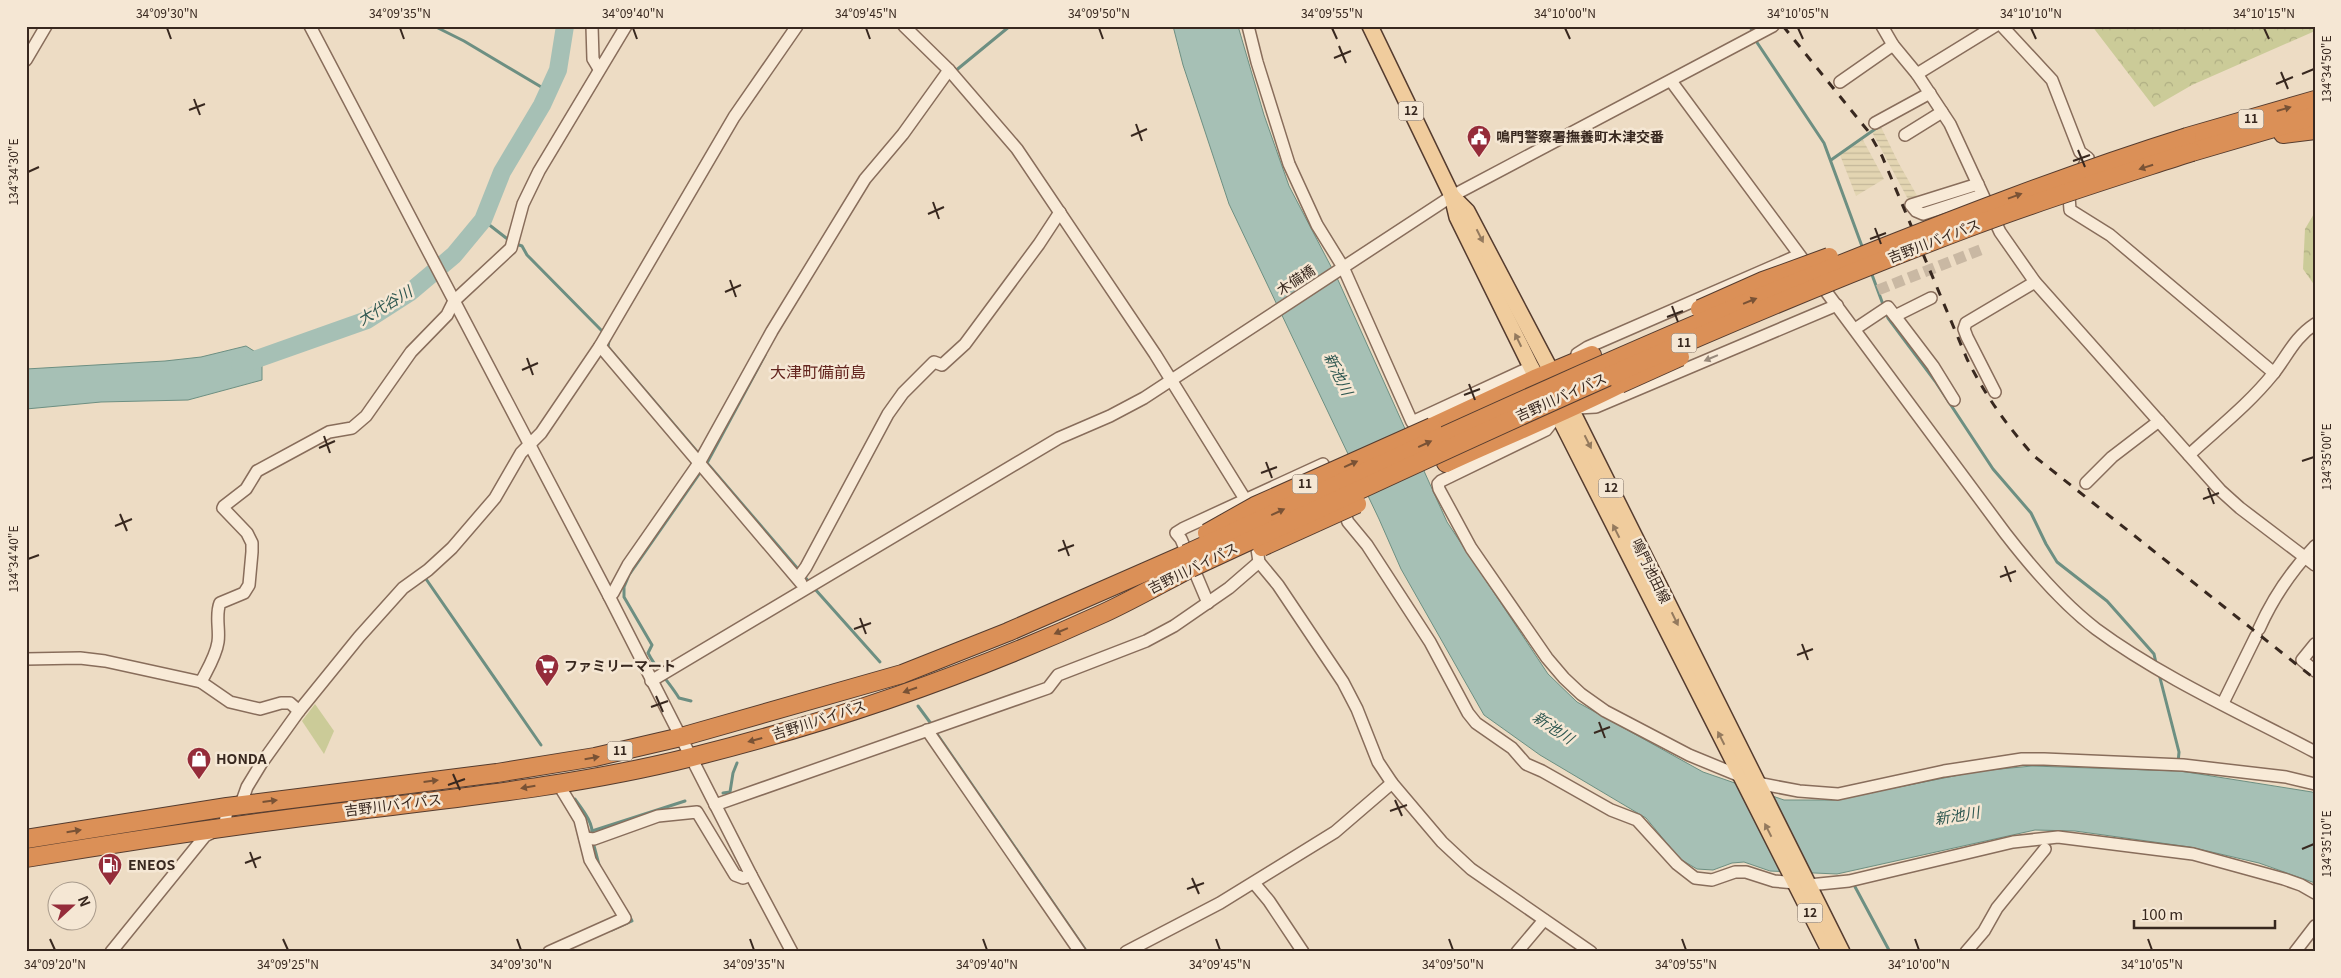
<svg xmlns="http://www.w3.org/2000/svg" width="2341" height="978" font-family="Georgia,'Noto Sans JP',serif">
<style>
.farmland{fill:url(#farmland-rules)}
.grass{fill:#cbcb98}
.forest{fill:url(#forest-crowns)}
.water{fill:#a6c0b5;stroke:#6d8f82}
.lines{fill:none;stroke-linecap:round;stroke-linejoin:round}
.stream{stroke:#6d8f82;stroke-width:3}
.river{stroke:#a6c0b5;stroke-width:18}
.minor-tunnel{stroke:#c9b8a3;stroke-width:11;stroke-dasharray:11 5.5;stroke-linecap:butt}
.minor-casing{stroke:#886d5b;stroke-width:14}
.major-casing{stroke:#553c2f;stroke-width:18}
.highway-casing{stroke:#553c2f;stroke-width:20}
.minor{stroke:#f8ead7;stroke-width:11}
.major{stroke:#f0cc9d;stroke-width:15}
.highway{stroke:#db9057;stroke-width:18}
.rail{stroke:#38281f;stroke-width:3;stroke-dasharray:9 9;stroke-linecap:butt}
.highway-bridge-casing{stroke:#553c2f;stroke-width:20;stroke-linecap:butt}
.highway-bridge{stroke:#db9057;stroke-width:18}
.oneway{fill:#795235}
.oneway2{fill:#947a5e}
.oneway3{fill:#98897b}
.ticks{fill:none;stroke:#38281f;stroke-width:2}
.labels{text-anchor:middle;stroke-width:5;stroke-linejoin:round;paint-order:stroke}
.shield{fill:#f5e7d4;stroke:#716155;stroke-width:1}
.shield-label{font-size:12px;font-weight:bold;fill:#38281f}
.poi-label{font-size:14px;font-weight:bold;fill:#38281f;stroke:#f5e7d4;text-anchor:start}
.street-label{font-size:14px;fill:#38281f;stroke:#f5e7d4}
.water-label{font-size:15px;font-style:italic;fill:#2e5750;stroke:#f5e7d4}
.quarter-label{font-size:16px;fill:#64251f;stroke:#f5e7d4}
.neatline{fill:none;stroke:#38281f;stroke-width:2}
.ticks-label{font-size:12px;text-anchor:middle;fill:#38281f}
</style>
<defs>
<pattern id="farmland-rules" width="6" height="5" patternUnits="userSpaceOnUse" patternTransform="scale(1.25)"><rect width="6" height="5" fill="#e3d5b2"/><path d="M0 2.5h6" fill="none" stroke="#c4b799"/></pattern>
<pattern id="forest-crowns" width="20" height="18" patternUnits="userSpaceOnUse" patternTransform="scale(1.25)"><rect width="20" height="18" fill="#cbcb98"/><path d="M2 6a3 3 0 1 1 6 0M12 15a3 3 0 1 1 6 0" fill="none" stroke="#afae83"/></pattern>
</defs>
<rect width="100%" height="100%" fill="#eddcc4"/>
<!-- farmland -->
<g class="farmland">
<path d="M1881 127 1898 162 1919 199 1910 203 1872 132Z"/>
<path d="M1863 140 1884 179 1856 196 1840 155Z"/>
</g>
<!-- grass -->
<path class="grass" d="M315 704 334 731 324 754 302 721Z"/>
<!-- forest -->
<g class="forest">
<path d="M2092 26H2315V31L2192 85 2154 107Z"/>
<path d="M2315 212V286L2303 269 2305 229Z"/>
</g>
<!-- water -->
<g class="water">
<path d="M1173 26H1238L1264 115 1289 186 1338 280 1447 522 1548 674 1577 702 1703 772 1784 800H1834L1979 771 2032 766 2180 771 2312 792 2315 793V883L2259 863 2190 847 2075 831 2035 830 1837 874 1770 871 1744 862 1732 863 1713 870 1697 869 1680 859 1646 818 1540 755 1484 715 1401 569 1379 519 1229 204 1183 65Z"/>
<path d="M246 346 262 356V380L188 400 101 402 26 409V369L165 361 201 357Z"/>
</g>
<g class="lines">
<!-- stream -->
<g class="stream">
<path d="M434 26 464 41 548 91"/>
<path d="M1750 26 1756 41 1824 143 1863 249"/>
<path d="M954 72 1010 26"/>
<path d="M1831 160 1878 127"/>
<path d="M483 220 510 241"/>
<path d="M516 244 522 246 527 255 604 333"/>
<path d="M1871 272 1888 318 1935 381 1993 469 2031 513 2046 544 2057 562 2107 601 2154 654 2156 663"/>
<path d="M609 340 608 347 700 455"/>
<path d="M765 355 707 463 810 583"/>
<path d="M426 579 541 745"/>
<path d="M814 588 880 662"/>
<path d="M2159 674 2179 752 2178 763"/>
<path d="M691 701 679 698C669 682 656 669 648 653L652 645 624 597V587L629 575 702 470"/>
<path d="M918 706 932 725"/>
<path d="M935 731 1087 952"/>
<path d="M723 793 730 792 733 773 737 763"/>
<path d="M575 799C582 809 594 823 592 836"/>
<path d="M592 831 685 801"/>
<path d="M593 842 599 865"/>
<path d="M1853 883 1890 952"/>
<path d="M612 930 632 921 629 915"/>
</g>
<!-- river -->
<path class="river" d="M240 365 367 320 409 293 454 255 483 220 502 172 542 105 558 70 565 26"/>
<!-- minor-tunnel -->
<path class="minor-tunnel" d="M1878 290 1983 249"/>
<defs>
<g id="minor">
<path d="M310 26 609 596 751 875 792 952"/>
<path d="M592 26 593 59 599 69"/>
<path d="M904 26 949 70 1017 149 1155 354 1245 499 1250 514"/>
<path d="M1248 26 1257 62 1289 164 1317 225 1343 267 1412 422 1531 367"/>
<path d="M1882 26 1893 45 1917 74 1950 124 2000 232 2035 282 2220 490 2240 508 2315 565"/>
<path d="M2002 26 2052 80 2080 152 2088 158 2080 174"/>
<path d="M26 60 46 26"/>
<path d="M1917 74 1995 26"/>
<path d="M1671 81 1810 269"/>
<path d="M1840 82 1893 45"/>
<path d="M1875 123 1930 93"/>
<path d="M1905 135 1942 112"/>
<path d="M1978 184 1911 205 1916 211 1923 214 1982 195"/>
<path d="M2073 188 2069 196 2070 210 2110 235 2274 373"/>
<path d="M1819 282 2005 533C2032 568 2061 602 2096 629 2161 677 2243 714 2315 752"/>
<path d="M1895 316 1933 366 1954 400"/>
<path d="M1855 329 1888 307 1895 316 1931 298"/>
<path d="M600 346 801 583"/>
<path d="M1577 354 1588 347 1799 255"/>
<path d="M1995 392 1967 337 1964 329 1966 323 2035 282"/>
<path d="M1577 408 1596 407 1837 305"/>
<path d="M1557 416 1546 430 1441 481 1438 484 1439 489 1471 548 1547 658 1564 678 1581 694 1605 711 1689 755 1757 783 1799 791 1838 794 1944 771 2022 759H2044L2183 765 2286 777 2315 784"/>
<path d="M2189 455C2217 429 2249 404 2273 374 2288 355 2294 338 2315 324"/>
<path d="M2086 483 2112 457 2159 421"/>
<path d="M1341 505 1348 522 1367 545 1430 642 1468 713 1476 723 1512 748 1526 764 1542 771 1611 810 1637 820 1677 864 1695 878 1712 880 1735 872H1746L1774 881 1795 883"/>
<path d="M1256 542 1259 562 1278 585 1343 682 1357 709 1378 762 1392 783 1442 842 1471 869 1591 952"/>
<path d="M798 578 806 567 888 414 903 393 934 362 942 365 965 344 1039 244 1060 212"/>
<path d="M609 596 613 593 628 565 699 463 772 331 865 179 903 134 949 70"/>
<path d="M1208 603 1181 539 1176 533 1184 528 1323 464 1330 479"/>
<path d="M2259 629C2272 600 2292 570 2315 546"/>
<path d="M2315 644 2302 660 2315 671"/>
<path d="M26 659 80 658 105 661 201 682 230 702 260 709 281 703H290L299 711"/>
<path d="M651 681 1059 438 1110 416 1144 398 1452 196 1773 26"/>
<path d="M201 682C207 670 216 656 218 642 220 630 215 615 220 603L244 593 249 585 252 552V543L247 533 223 508 224 506 246 489 257 471 329 432 352 428 366 416 411 352 447 315 454 301 511 248 523 204 539 171 626 26"/>
<path d="M2223 703 2256 636"/>
<path d="M927 730 1080 952"/>
<path d="M715 805 1048 688 1058 675 1146 641 1174 626 1229 588 1259 562"/>
<path d="M585 838 594 839 658 816 697 812 735 875 743 878 751 875"/>
<path d="M1254 883 1269 901 1303 952"/>
<path d="M1809 885 1849 881 2013 842 2058 837 2193 854 2284 879 2301 885 2315 893"/>
<path d="M111 952 205 836 225 826 227 807 242 801 247 787 261 764 299 711 359 637 403 588 428 570 452 548 495 498 521 453 541 433 600 346 734 117 797 26"/>
<path d="M549 952 625 918 590 860 580 820 557 782"/>
<path d="M1126 952 1220 903 1335 832 1392 783"/>
<path d="M1517 952 1544 920"/>
<path d="M1966 952 1984 931 1997 908 2045 849"/>
<path d="M2295 952 2315 926"/>
</g>
<g id="major">
<path d="M1370 26 1452 196 1457 217 1531 367 1558 415 1830 952"/>
<path d="M1452 196 1467 211 1571 409 1842 952"/>
</g>
<g id="highway">
<path d="M2283 134 2315 130"/>
<path d="M2187 137 2315 100"/>
<path d="M2192 152 2315 116"/>
<path d="M1432 427 1537 378 1592 355"/>
<path d="M1446 463C1504 436 1563 413 1620 384"/>
<path d="M26 839 227 807 497 773 595 757 681 737 902 674 1008 632 1186 554"/>
<path d="M26 858C134 840 242 824 351 811 465 797 581 785 692 757 833 722 973 673 1104 613 1134 599 1162 583 1191 568"/>
</g>
</defs>
<!-- minor casing -->
<use href="#minor" class="minor-casing"/>
<!-- major casing -->
<use href="#major" class="major-casing"/>
<!-- highway casing -->
<use href="#highway" class="highway-casing"/>
<!-- minor -->
<use href="#minor" class="minor"/>
<!-- major -->
<use href="#major" class="major"/>
<!-- highway -->
<use href="#highway" class="highway"/>
<!-- rail -->
<path class="rail" d="M1783 26 1868 131 1882 156 1967 359C1985 395 2007 426 2034 456L2315 679"/>
<defs>
<g id="highway-bridge">
<path d="M1700 309 1763 281 1829 257"/>
<path d="M1620 384 1680 357"/>
<path d="M1207 533 1255 506 1432 427"/>
<path d="M1262 547 1357 504"/>
<path d="M1186 554C1402 455 1618 354 1839 265 1954 219 2069 174 2187 137"/>
<path d="M1191 568C1448 449 1704 327 1970 227 2043 199 2118 176 2192 152"/>
</g>
</defs>
<!-- highway-bridge casing -->
<use href="#highway-bridge" class="highway-bridge-casing"/>
<!-- highway-bridge -->
<use href="#highway-bridge" class="highway-bridge"/>
</g>
<!-- one-way arrows -->
<defs><path id="oneway-solid" d="M-6-.8H1V-3.2L6.5 0L1 3.2V.8H-6Z" transform="scale(1.25)"/></defs>
<g class="oneway">
<use href="#oneway-solid" transform="translate(2284 109) rotate(-16)"/>
<use href="#oneway-solid" transform="translate(2146 167) rotate(162)"/>
<use href="#oneway-solid" transform="translate(2015 196) rotate(-20)"/>
<use href="#oneway-solid" transform="translate(1750 301) rotate(-22)"/>
<use href="#oneway-solid" transform="translate(1425 444) rotate(-25)"/>
<use href="#oneway-solid" transform="translate(1351 464) rotate(-24)"/>
<use href="#oneway-solid" transform="translate(1278 512) rotate(-25)"/>
<use href="#oneway-solid" transform="translate(1061 631) rotate(157)"/>
<use href="#oneway-solid" transform="translate(910 690) rotate(161)"/>
<use href="#oneway-solid" transform="translate(755 740) rotate(165)"/>
<use href="#oneway-solid" transform="translate(592 758) rotate(-10)"/>
<use href="#oneway-solid" transform="translate(431 781) rotate(-7)"/>
<use href="#oneway-solid" transform="translate(528 787) rotate(170)"/>
<use href="#oneway-solid" transform="translate(270 801) rotate(-7)"/>
<use href="#oneway-solid" transform="translate(74 831) rotate(-9)"/>
</g>
<g class="oneway2">
<use href="#oneway-solid" transform="translate(1480 236) rotate(63)"/>
<use href="#oneway-solid" transform="translate(1518 340) rotate(-116)"/>
<use href="#oneway-solid" transform="translate(1588 442) rotate(63)"/>
<use href="#oneway-solid" transform="translate(1616 531) rotate(-117)"/>
<use href="#oneway-solid" transform="translate(1675 619) rotate(64)"/>
<use href="#oneway-solid" transform="translate(1721 738) rotate(-117)"/>
<use href="#oneway-solid" transform="translate(1768 830) rotate(-117)"/>
</g>
<use class="oneway3" href="#oneway-solid" transform="translate(1711 358) rotate(157)"/>
<!-- ticks -->
<path class="ticks" d="M167 28 171 39M400 28 404 39M633 28 637 39M866 28 870 39M1099 28 1103 39M1332 28 1337 39M1565 28 1570 39M1798 28 1803 39M2031 28 2036 39M2264 28 2269 39M1339 46 1346 63M1334 58 1351 51M2281 72 2288 89M2302 74 2314 69M2276 84 2293 77M194 99 200 115M189 110 205 104M1136 124 1142 141M1131 136 1147 129M2078 150 2085 167M2073 161 2090 155M28 172 39 167M933 202 939 219M928 214 944 207M1875 228 1881 244M1870 239 1886 233M730 280 736 297M725 292 741 285M1672 306 1678 322M1667 317 1683 311M527 358 533 375M522 370 538 363M1469 384 1475 400M1464 395 1480 389M324 436 330 453M319 448 335 441M2302 461 2314 457M1266 462 1272 478M1261 473 1277 467M2208 488 2214 504M2203 499 2219 493M120 514 127 531M115 526 132 519M1063 540 1069 556M1058 551 1074 545M28 559 39 555M2005 566 2011 582M2000 577 2016 571M860 618 866 634M854 629 871 623M1802 644 1808 660M1797 655 1813 649M656 696 663 712M651 707 668 701M1599 722 1605 738M1594 733 1610 727M453 774 460 790M448 785 465 779M1395 800 1402 816M1390 811 1407 805M2302 849 2314 844M250 852 256 868M245 863 261 857M1192 878 1199 894M1187 889 1204 883M50 939 55 950M283 939 288 950M517 939 521 950M750 939 754 950M983 939 987 950M1216 939 1220 950M1449 939 1453 950M1682 939 1686 950M1915 939 1919 950M2148 939 2152 950"/>
<!-- icons -->
<defs>
<symbol id="civic-pin" viewBox="-11 -11 22 30"><path d="M0 17L-7.5 6A9.5 9.5 0 1 1 7.5 6Z" fill="#952c3a" stroke="#f5e7d4"/><path d="M-.6-6.5H3V-4.5H.6V-3L4-1V1h2V6H-6V1h2V-1L-.6-3ZM-1.2 2.5V6h2.4V2.5Z" fill="#fff"/></symbol>
<symbol id="supermarket-pin" viewBox="-11 -11 22 30"><path d="M0 17L-7.5 6A9.5 9.5 0 1 1 7.5 6Z" fill="#952c3a" stroke="#f5e7d4"/><path d="M-6-5.5h2.5l.6 2H6L4.5 2H-2.5L-4.4-4H-6ZM-1.5 3.2a1.3 1.3 0 1 0 .1 0ZM3 3.2a1.3 1.3 0 1 0 .1 0Z" fill="#fff"/></symbol>
<symbol id="shop-pin" viewBox="-11 -11 22 30"><path d="M0 17L-7.5 6A9.5 9.5 0 1 1 7.5 6Z" fill="#952c3a" stroke="#f5e7d4"/><path d="M-5-2.5h2.3a2.7 3.5 0 0 1 5.4 0H5L5.5 6h-11ZM-1.5-2.5h3a1.5 2.3 0 0 0-3 0Z" fill="#fff"/></symbol>
<symbol id="fuel-pin" viewBox="-11 -11 22 30"><path d="M0 17L-7.5 6A9.5 9.5 0 1 1 7.5 6Z" fill="#952c3a" stroke="#f5e7d4"/><path d="M-5.5-6h7V0h2V4h1.3V-2.5L3-4.5l.8-.8L6-3V5H2.5V1h-1V6h-7ZM-4.2-4.7v3.2H.2V-4.7Z" fill="#fff"/></symbol>
</defs>
<g fill-rule="evenodd">
<use href="#civic-pin" x="1465" y="123" width="28" height="38"/>
<use href="#supermarket-pin" x="533" y="652" width="28" height="38"/>
<use href="#shop-pin" x="185" y="745" width="28" height="38"/>
<use href="#fuel-pin" x="96" y="851" width="28" height="38"/>
</g>
<g class="labels">
<!-- shield labels -->
<g class="shield">
<rect x="1398.5" y="101.5" width="25" height="19" rx="4"/>
<rect x="2238.5" y="109.5" width="25" height="19" rx="4"/>
<rect x="1671.5" y="333.5" width="25" height="19" rx="4"/>
<rect x="1292.5" y="474.5" width="25" height="19" rx="4"/>
<rect x="1598.5" y="478.5" width="25" height="19" rx="4"/>
<rect x="607.5" y="741.5" width="25" height="19" rx="4"/>
<rect x="1797.5" y="903.5" width="25" height="19" rx="4"/>
</g>
<g class="shield-label">
<text x="1411" y="115">12</text>
<text x="2251" y="123">11</text>
<text x="1684" y="347">11</text>
<text x="1305" y="488">11</text>
<text x="1611" y="492">12</text>
<text x="620" y="755">11</text>
<text x="1810" y="917">12</text>
</g>
<!-- poi labels -->
<g class="poi-label">
<text x="1496" y="142">鳴門警察署撫養町木津交番</text>
<text x="564" y="671">ファミリーマート</text>
<text x="216" y="764">HONDA</text>
<text x="128" y="870">ENEOS</text>
</g>
<!-- street labels -->
<g class="street-label">
<text transform="translate(1934 241) rotate(-21)" y="5">吉野川バイパス</text>
<text transform="translate(1296 280) rotate(-33)" y="5">木備橋</text>
<text transform="translate(1561 397) rotate(-24)" y="5">吉野川バイパス</text>
<text transform="translate(1193 568) rotate(-26)" y="5">吉野川バイパス</text>
<text transform="translate(1651 571) rotate(64)" y="5">鳴門池田線</text>
<text transform="translate(819 720) rotate(-18)" y="5">吉野川バイパス</text>
<text transform="translate(393 805) rotate(-7)" y="5">吉野川バイパス</text>
</g>
<!-- water labels -->
<g class="water-label">
<text transform="translate(385 306) rotate(-31)" y="5">大代谷川</text>
<text transform="translate(1338 374) rotate(64)" y="5">新池川</text>
<text transform="translate(1553 728) rotate(34)" y="5">新池川</text>
<text transform="translate(1957 816) rotate(-9)" y="5">新池川</text>
</g>
<!-- quarter labels -->
<g class="quarter-label">
<text x="818" y="378">大津町備前島</text>
</g>
</g>
<!-- border -->
<rect width="2341" height="978" fill="none" stroke="#f5e7d4" stroke-width="55"/>
<!-- north arrow -->
<g transform="translate(72 906) rotate(69)"><circle r="24" fill="#f5e7d4" stroke="#a99b8c"/>
<path d="M0-4L9 19L0 12L-9 19Z" fill="#952c3a"/>
<text y="-8" font-size="14" font-weight="bold" text-anchor="middle" fill="#38281f">N</text>
</g>
<!-- scale -->
<path d="M2134 920v8h141v-8" fill="none" stroke="#38281f" stroke-width="2.5"/>
<text x="2141" y="920" font-size="15" fill="#38281f" stroke="#f5e7d4" stroke-width="4" paint-order="stroke">100 m</text>
<rect x="28" y="28" width="2286" height="922" class="neatline"/>
<g class="ticks-label">
<text x="167" y="18">34°09'30"N</text>
<text x="400" y="18">34°09'35"N</text>
<text x="633" y="18">34°09'40"N</text>
<text x="866" y="18">34°09'45"N</text>
<text x="1099" y="18">34°09'50"N</text>
<text x="1332" y="18">34°09'55"N</text>
<text x="1565" y="18">34°10'00"N</text>
<text x="1798" y="18">34°10'05"N</text>
<text x="2031" y="18">34°10'10"N</text>
<text x="2264" y="18">34°10'15"N</text>
<text transform="translate(2327 69) rotate(-90)" y="4">134°34'50"E</text>
<text transform="translate(14 172) rotate(-90)" y="4">134°34'30"E</text>
<text transform="translate(2327 457) rotate(-90)" y="4">134°35'00"E</text>
<text transform="translate(14 559) rotate(-90)" y="4">134°34'40"E</text>
<text transform="translate(2327 844) rotate(-90)" y="4">134°35'10"E</text>
<text x="55" y="969">34°09'20"N</text>
<text x="288" y="969">34°09'25"N</text>
<text x="521" y="969">34°09'30"N</text>
<text x="754" y="969">34°09'35"N</text>
<text x="987" y="969">34°09'40"N</text>
<text x="1220" y="969">34°09'45"N</text>
<text x="1453" y="969">34°09'50"N</text>
<text x="1686" y="969">34°09'55"N</text>
<text x="1919" y="969">34°10'00"N</text>
<text x="2152" y="969">34°10'05"N</text>
</g>
</svg>
